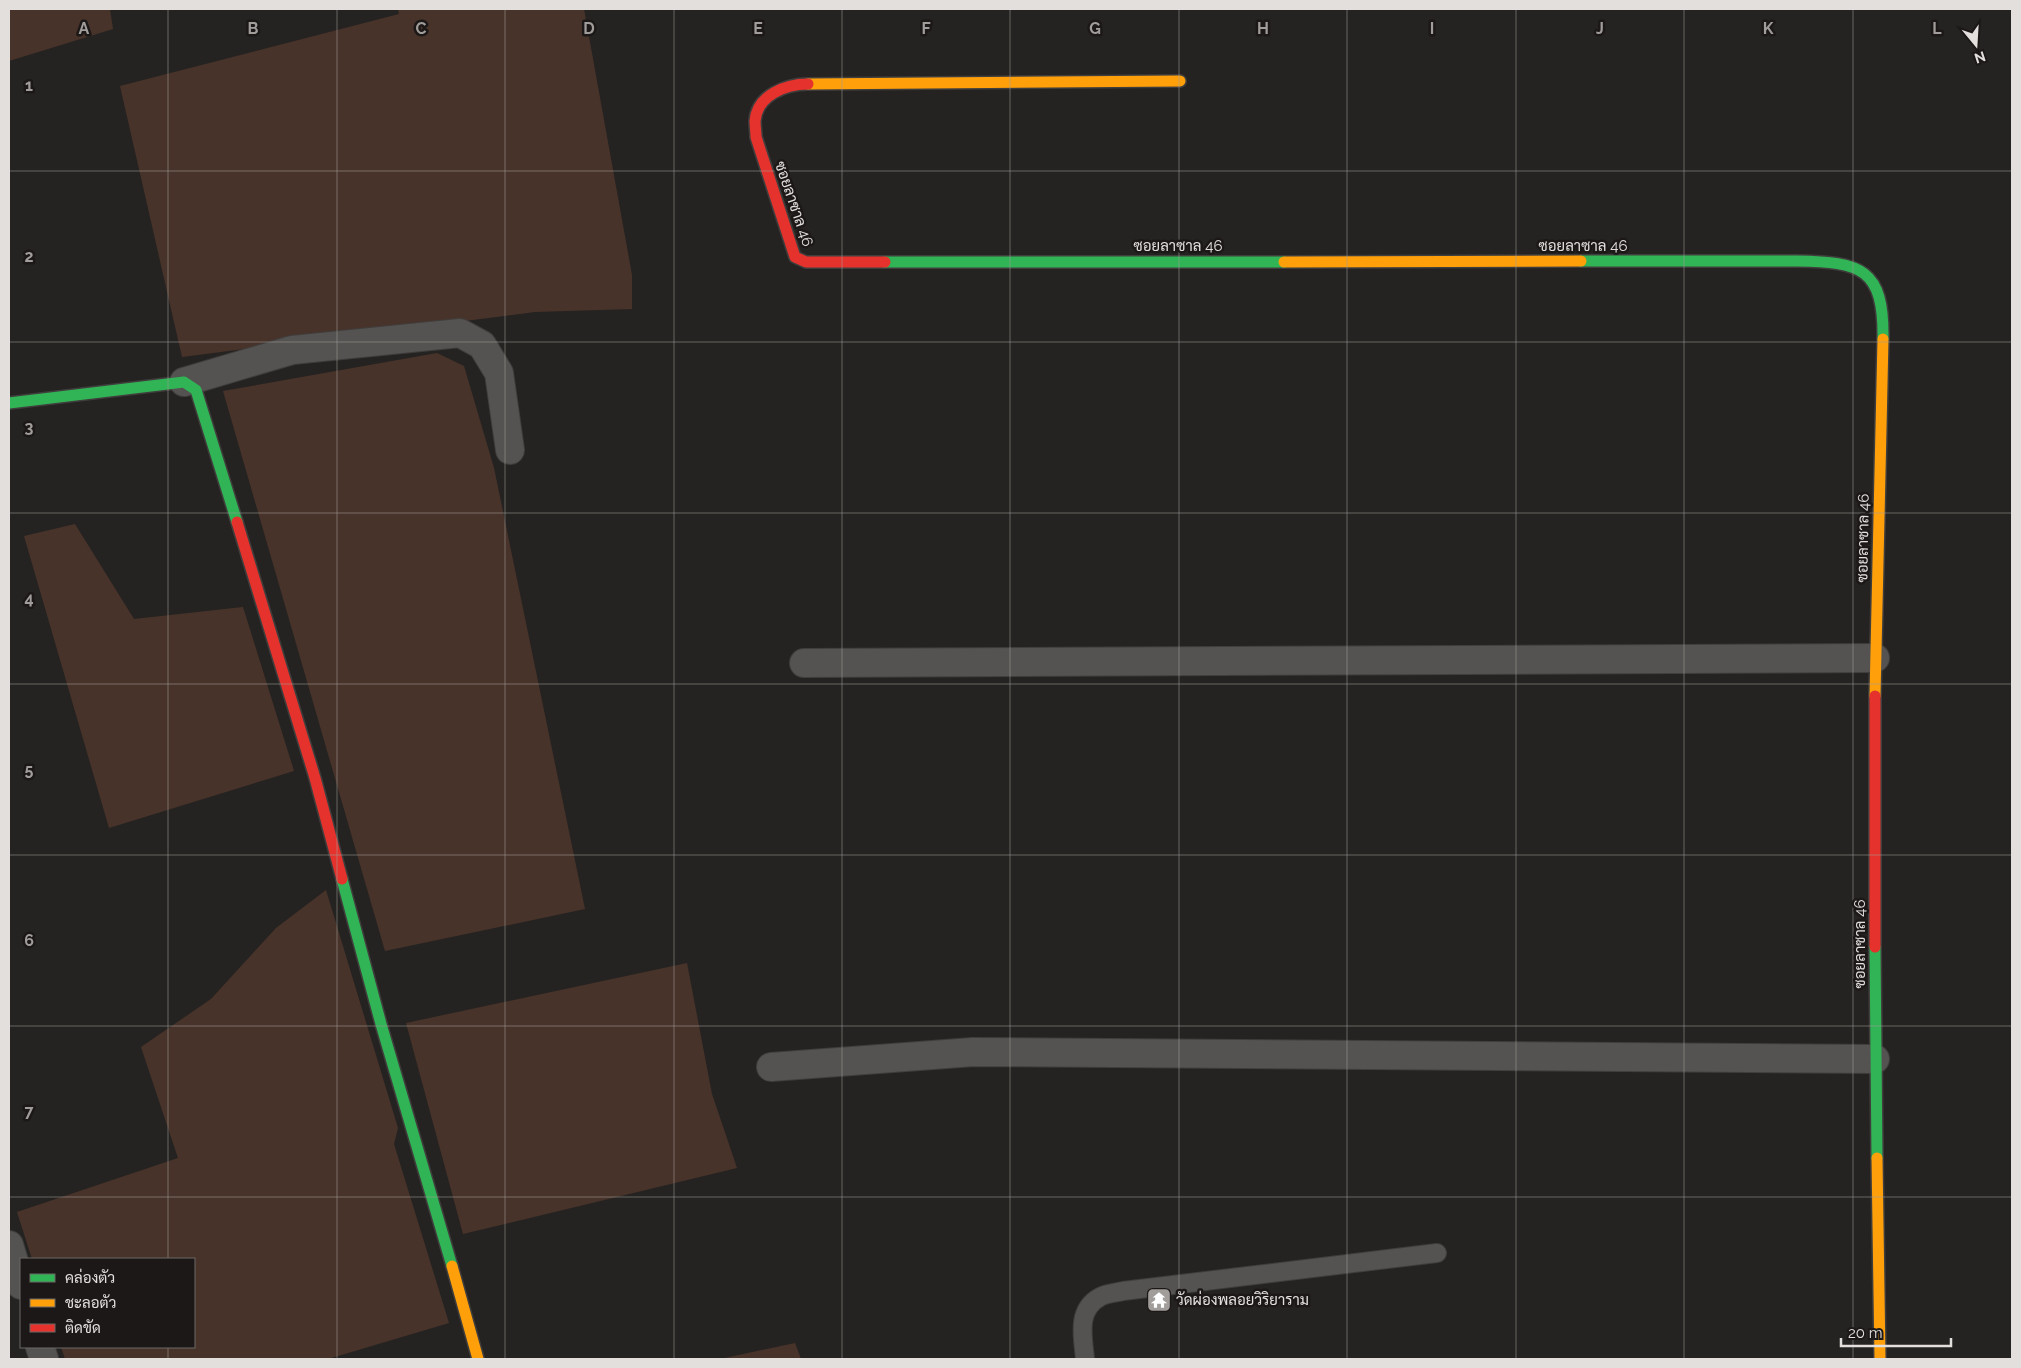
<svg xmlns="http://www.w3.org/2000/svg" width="2021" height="1368" font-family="Raleway,Sarabun,sans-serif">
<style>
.green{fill:#48332a}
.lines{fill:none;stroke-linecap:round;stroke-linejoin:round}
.lane-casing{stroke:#403e3d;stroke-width:20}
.street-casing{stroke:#403e3d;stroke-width:30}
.fast-casing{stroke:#403e3d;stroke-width:14}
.slow-casing{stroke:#403e3d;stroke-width:14}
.jam-casing{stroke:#403e3d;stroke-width:14}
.lane{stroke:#545351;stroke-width:18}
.street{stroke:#545351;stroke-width:28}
.fast{stroke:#30b455;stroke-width:11}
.slow{stroke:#ff9f0a;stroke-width:11}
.jam{stroke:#e5322d;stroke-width:11}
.grid{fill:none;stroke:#a09d9b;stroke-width:1;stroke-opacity:0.55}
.labels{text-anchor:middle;stroke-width:5;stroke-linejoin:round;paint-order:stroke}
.street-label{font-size:15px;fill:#e2dfdd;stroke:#1c1817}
.poi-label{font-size:15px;fill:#e2dfdd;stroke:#1c1817;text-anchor:start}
.grid-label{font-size:16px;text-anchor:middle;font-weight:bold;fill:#a09d9b;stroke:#1c1817;stroke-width:5;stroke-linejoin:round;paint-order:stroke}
</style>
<rect width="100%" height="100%" fill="#252321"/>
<!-- green -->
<g class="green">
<path d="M9 9H110L113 29 9 61Z"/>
<path d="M398 9H584L632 275V309L535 312 182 357 120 86 399 14Z"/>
<path d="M437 353 464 366 494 468 585 909 385 951 223 391Z"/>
<path d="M75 524 134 619 243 607 294 771 109 828 24 536Z"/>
<path d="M326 890 398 1128 394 1144 449 1323 328 1359H65L61 1347H194V1259H32L17 1212 178 1158 141 1047 211 999 276 928Z"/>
<path d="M687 963 712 1094 737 1168 463 1234 406 1023Z"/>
<path d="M795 1343 801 1359H720Z"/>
</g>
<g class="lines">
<defs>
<path id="lane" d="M1085 1359C1083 1337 1076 1310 1100 1297 1106 1293 1116 1293 1123 1291L1437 1253"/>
<g id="street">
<path d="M184 382 292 350 460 333 482 345 499 373 510 450"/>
<path d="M804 663 1875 658"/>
<path d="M771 1067 973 1052 1875 1059"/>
<path d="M9 1245 21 1285"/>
<path d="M40 1347 44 1359"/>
</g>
<g id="fast">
<path d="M1581 261H1797C1861 262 1884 268 1883 339"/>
<path d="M885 262H1284"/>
<path d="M9 403 184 382 196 390 237 522"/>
<path d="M342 879 381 1024 452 1266"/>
<path d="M1875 947 1877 1158"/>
</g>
<g id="slow">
<path d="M808 84 1180 81"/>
<path d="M1284 262 1581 261"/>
<path d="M1875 696 1883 339"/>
<path d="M1877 1158 1880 1359"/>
<path d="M452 1266 478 1359"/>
</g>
<g id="jam">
<path d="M808 84C786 84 757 95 755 121 755 126 756 132 756 137L795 257 806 262H885"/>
<path d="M237 522 315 778 342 879"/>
<path d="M1875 696V947"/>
</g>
</defs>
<!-- lane casing -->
<use href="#lane" class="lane-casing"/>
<!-- street casing -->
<use href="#street" class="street-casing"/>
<!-- fast casing -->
<use href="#fast" class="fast-casing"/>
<!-- slow casing -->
<use href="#slow" class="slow-casing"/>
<!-- jam casing -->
<use href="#jam" class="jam-casing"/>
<!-- lane -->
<use href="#lane" class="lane"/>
<!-- street -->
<use href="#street" class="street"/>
<!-- fast -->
<use href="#fast" class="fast"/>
<!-- slow -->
<use href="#slow" class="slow"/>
<!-- jam -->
<use href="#jam" class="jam"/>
</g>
<!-- grid -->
<path class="grid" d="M168 9V1259M337 9V1359M505 9V1359M674 9V1359M842 9V1359M1010 9V1359M1179 9V1359M1347 9V1359M1516 9V1359M1684 9V1359M1853 9V1359M9 171H2012M9 342H2012M9 513H2012M9 684H2012M9 855H2012M9 1026H2012M9 1197H2012M168 1347V1359"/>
<!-- icons -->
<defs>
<symbol id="temple-square" viewBox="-11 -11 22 22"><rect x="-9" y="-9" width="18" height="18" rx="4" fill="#a09d9b" stroke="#1c1817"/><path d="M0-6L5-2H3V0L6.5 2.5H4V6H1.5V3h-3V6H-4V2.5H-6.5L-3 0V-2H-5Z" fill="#fff"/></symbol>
</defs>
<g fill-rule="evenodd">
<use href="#temple-square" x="1145" y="1286" width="28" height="28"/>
</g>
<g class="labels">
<!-- street labels -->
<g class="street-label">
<text transform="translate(794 204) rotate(71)" y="5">ซอยลาซาล 46</text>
<text x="1178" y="251">ซอยลาซาล 46</text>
<text x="1583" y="251">ซอยลาซาล 46</text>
<text transform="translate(1863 538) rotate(-89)" y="5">ซอยลาซาล 46</text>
<text transform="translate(1860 944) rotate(-90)" y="5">ซอยลาซาล 46</text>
</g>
<!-- poi labels -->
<g class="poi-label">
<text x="1176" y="1305">วัดผ่องพลอยวิริยาราม</text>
</g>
</g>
<g class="grid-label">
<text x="84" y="34">A</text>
<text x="253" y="34">B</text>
<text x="421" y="34">C</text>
<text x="589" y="34">D</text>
<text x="758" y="34">E</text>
<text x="926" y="34">F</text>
<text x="1095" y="34">G</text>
<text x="1263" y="34">H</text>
<text x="1432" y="34">I</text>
<text x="1600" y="34">J</text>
<text x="1768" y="34">K</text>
<text x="1937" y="34">L</text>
<text x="29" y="91">1</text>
<text x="29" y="262">2</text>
<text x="29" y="433">3</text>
<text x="29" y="604">4</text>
<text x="29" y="775">5</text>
<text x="29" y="946">6</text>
<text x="29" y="1117">7</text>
</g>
<!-- border -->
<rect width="2021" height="1368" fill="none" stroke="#e2dfdd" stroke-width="20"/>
<!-- legend -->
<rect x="20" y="1258" width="175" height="90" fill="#1c1817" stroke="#6b6866"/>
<rect x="30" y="1274" width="25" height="8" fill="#30b455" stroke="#6b6866"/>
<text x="65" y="1283" font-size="15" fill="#e2dfdd">คล่องตัว</text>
<rect x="30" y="1299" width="25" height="8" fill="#ff9f0a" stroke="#6b6866"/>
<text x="65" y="1308" font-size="15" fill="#e2dfdd">ชะลอตัว</text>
<rect x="30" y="1324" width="25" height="8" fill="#e5322d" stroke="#6b6866"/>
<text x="65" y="1333" font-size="15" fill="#e2dfdd">ติดขัด</text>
<!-- north arrow -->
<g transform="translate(1976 45) rotate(162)" stroke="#1c1817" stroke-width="4" paint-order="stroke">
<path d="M0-4L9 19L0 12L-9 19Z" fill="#e2dfdd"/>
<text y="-8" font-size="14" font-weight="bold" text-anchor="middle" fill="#e2dfdd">N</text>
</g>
<!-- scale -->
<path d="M1841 1338v8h110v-8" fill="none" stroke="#e2dfdd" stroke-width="2.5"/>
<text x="1848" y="1338" font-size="15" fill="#e2dfdd" stroke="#1c1817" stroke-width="4" paint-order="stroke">20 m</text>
</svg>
